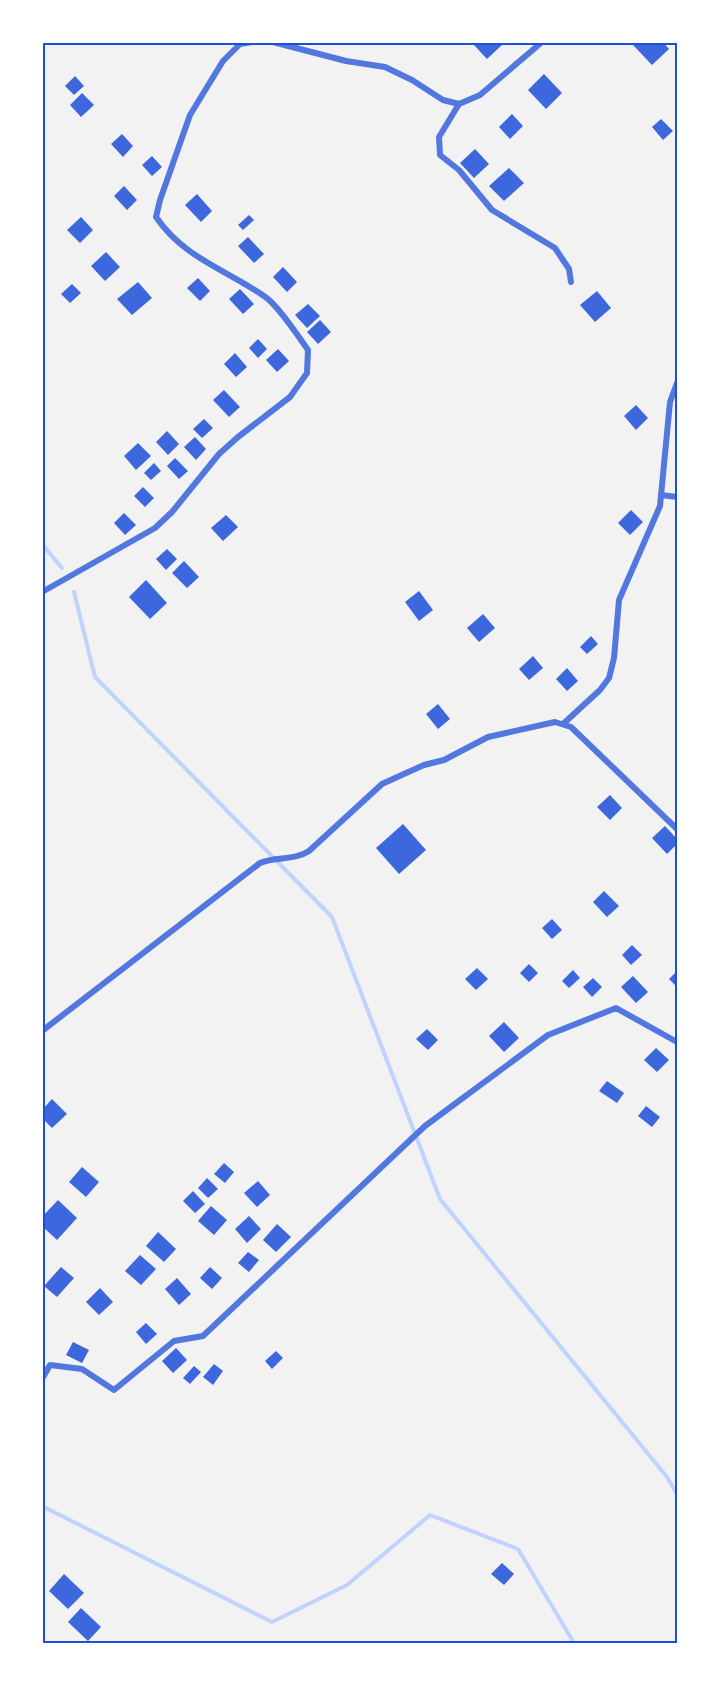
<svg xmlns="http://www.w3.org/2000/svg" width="719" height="1685" font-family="Ubuntu,sans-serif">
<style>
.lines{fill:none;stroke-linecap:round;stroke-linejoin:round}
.stream{stroke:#bfd3fe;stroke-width:4}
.building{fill:#3d67dc}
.minor{stroke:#5277de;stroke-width:6}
.neatline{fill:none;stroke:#1d4ed8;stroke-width:2}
</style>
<rect width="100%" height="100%" fill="#f2f2f2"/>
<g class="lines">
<!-- stream -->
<g class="stream">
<path d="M42 544 62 568"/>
<path d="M74 592 95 677 332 917 440 1199 667 1477 677 1494"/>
<path d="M42 1506 272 1622 347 1585 430 1515 518 1549 574 1643"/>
</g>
</g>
<!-- building -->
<g class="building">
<path d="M475 42H499L502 45 487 59 473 44Z"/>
<path d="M636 42H663L669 49 652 65 633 45Z"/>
<path d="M544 74 562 93 546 109 528 90Z"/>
<path d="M75 76 84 86 74 95 65 86Z"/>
<path d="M82 93 94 105 81 117 70 105Z"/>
<path d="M512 114 523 126 510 139 499 127Z"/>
<path d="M661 119 673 131 663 140 652 127Z"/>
<path d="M122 134 133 146 123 157 111 144Z"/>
<path d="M475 149 489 164 474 178 460 163Z"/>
<path d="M152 156 162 167 152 176 142 165Z"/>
<path d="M509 168 524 183 504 201 489 186Z"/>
<path d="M124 186 137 200 127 210 114 196Z"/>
<path d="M197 194 212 211 201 222 185 205Z"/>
<path d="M249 215 254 220 243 230 238 225Z"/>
<path d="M81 217 93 230 80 243 67 230Z"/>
<path d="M248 237 264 254 254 263 238 246Z"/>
<path d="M106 252 120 267 105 281 91 266Z"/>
<path d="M283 267 297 282 287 292 273 277Z"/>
<path d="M198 278 210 291 200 301 187 288Z"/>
<path d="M138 282 152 298 132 315 117 299Z"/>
<path d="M72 284 81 293 70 303 61 294Z"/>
<path d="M240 289 254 304 243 314 229 299Z"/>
<path d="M597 291 611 308 595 322 580 305Z"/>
<path d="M308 304 320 316 307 328 295 315Z"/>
<path d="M320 320 331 332 318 344 307 332Z"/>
<path d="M258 339 267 349 258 358 249 348Z"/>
<path d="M278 349 289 361 277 372 266 360Z"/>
<path d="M235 353 247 367 236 377 224 364Z"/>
<path d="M224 390 240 407 229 417 213 400Z"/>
<path d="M636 405 648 418 636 430 624 416Z"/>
<path d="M204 419 213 428 202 438 193 429Z"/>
<path d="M167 431 179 444 168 455 156 442Z"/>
<path d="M195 437 206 449 196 460 184 447Z"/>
<path d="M138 443 151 456 136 470 124 456Z"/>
<path d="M175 458 188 471 179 479 167 466Z"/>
<path d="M154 463 161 471 151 480 144 473Z"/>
<path d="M143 487 154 498 145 507 134 496Z"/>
<path d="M631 510 643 522 630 535 618 523Z"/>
<path d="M124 513 136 525 125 535 114 523Z"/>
<path d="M226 515 238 527 223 541 211 528Z"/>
<path d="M167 549 177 559 166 570 156 559Z"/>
<path d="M184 561 199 577 187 588 172 573Z"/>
<path d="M146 580 167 603 150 619 129 597Z"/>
<path d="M419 591 433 610 419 621 405 602Z"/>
<path d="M483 614 495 628 479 642 467 628Z"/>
<path d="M591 636 598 644 587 654 580 647Z"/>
<path d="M533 656 543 668 529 680 519 669Z"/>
<path d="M567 668 578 681 567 691 556 679Z"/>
<path d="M438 704 450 719 438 729 426 714Z"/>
<path d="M610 795 622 808 610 820 597 807Z"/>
<path d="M403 824 426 850 399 874 376 848Z"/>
<path d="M665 826 677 839V844L667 854 652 838Z"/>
<path d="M604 891 619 906 607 917 593 902Z"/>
<path d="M552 919 562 930 552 939 542 928Z"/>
<path d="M632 945 642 955 631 965 622 955Z"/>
<path d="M529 964 538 973 529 982 520 973Z"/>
<path d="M477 968 488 979 476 990 465 979Z"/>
<path d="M573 970 580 978 569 988 562 981Z"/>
<path d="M677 971V985L676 986 669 979Z"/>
<path d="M633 976 648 992 636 1003 621 987Z"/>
<path d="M593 978 602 987 592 997 583 987Z"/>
<path d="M504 1022 519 1038 504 1052 489 1036Z"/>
<path d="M427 1029 438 1040 428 1050 416 1039Z"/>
<path d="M656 1048 669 1060 657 1072 644 1060Z"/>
<path d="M607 1081 624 1093 617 1103 599 1091Z"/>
<path d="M52 1099 67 1114 52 1128 42 1118V1110Z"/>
<path d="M646 1106 660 1117 652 1127 638 1116Z"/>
<path d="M224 1163 234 1172 225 1183 214 1174Z"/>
<path d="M82 1167 99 1182 86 1197 69 1182Z"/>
<path d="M207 1178 218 1189 208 1198 198 1188Z"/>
<path d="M258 1181 270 1195 257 1207 244 1193Z"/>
<path d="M193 1191 205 1204 195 1213 183 1201Z"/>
<path d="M58 1200 77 1218 57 1240 42 1226V1217Z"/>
<path d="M211 1206 227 1220 214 1235 198 1221Z"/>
<path d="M249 1216 261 1229 247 1243 235 1229Z"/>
<path d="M277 1224 291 1237 276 1252 263 1240Z"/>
<path d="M158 1232 176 1249 164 1262 146 1246Z"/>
<path d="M248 1252 259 1260 249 1272 238 1263Z"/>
<path d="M140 1255 156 1269 141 1285 125 1271Z"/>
<path d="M61 1267 74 1278 57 1297 44 1286Z"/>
<path d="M210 1267 222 1278 212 1289 200 1278Z"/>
<path d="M177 1278 191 1294 179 1305 165 1289Z"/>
<path d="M100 1288 113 1302 99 1315 86 1302Z"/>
<path d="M146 1323 157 1334 146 1344 136 1332Z"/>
<path d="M73 1342 89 1350 82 1363 66 1355Z"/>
<path d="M176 1348 187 1360 173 1373 162 1361Z"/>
<path d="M276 1351 283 1358 272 1369 265 1361Z"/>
<path d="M214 1364 223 1371 213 1385 203 1377Z"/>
<path d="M194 1366 201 1372 190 1384 183 1378Z"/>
<path d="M502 1563 514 1574 504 1585 491 1574Z"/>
<path d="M64 1574 84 1593 68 1609 49 1591Z"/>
<path d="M81 1608 101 1627 88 1641 68 1622Z"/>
</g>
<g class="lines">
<!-- minor -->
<g class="minor">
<path d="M273 42 346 61 385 67 412 80 443 100 459 104 480 95 542 42"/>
<path d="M459 104 439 137 440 155 459 170 492 210 555 248 569 269 571 282"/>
<path d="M661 495 677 497"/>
<path d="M42 592 155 528 172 512 219 454 238 437 290 397 307 373 308 350C298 336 278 305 264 296 225 269 184 258 156 217L160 200 190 115 223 61 240 44 252 42"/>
<path d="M563 724 600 690 609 678 614 658 619 600 660 506 670 402 677 383"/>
<path d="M42 1031 260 863C276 856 294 861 309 851L382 784 395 778 424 765 444 760 488 737 555 722 571 727 677 829"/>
<path d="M42 1379 50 1365 82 1369 114 1390 174 1341 203 1336 425 1126 548 1035 616 1008 677 1042"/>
</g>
</g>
<!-- border -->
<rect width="719" height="1685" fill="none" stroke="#ffffff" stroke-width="87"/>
<rect x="44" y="44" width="632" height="1598" class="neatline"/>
</svg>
